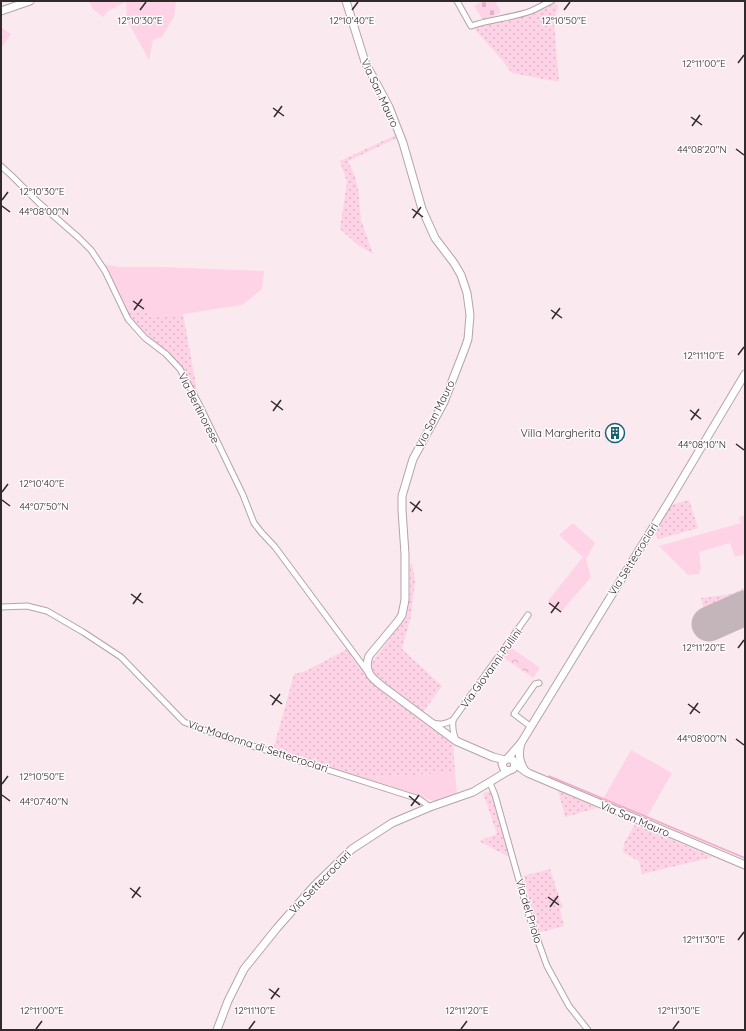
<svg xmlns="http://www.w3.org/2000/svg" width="746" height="1031" font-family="Quicksand,sans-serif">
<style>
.grass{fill:url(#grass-dots)}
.cemetery{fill:url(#cemetery-stones)}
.park{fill:url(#park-crowns)}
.garden{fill:#fed3e5}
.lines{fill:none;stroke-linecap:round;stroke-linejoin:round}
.stream{stroke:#f2a9c9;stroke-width:1.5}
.runway{stroke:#c4b5bb;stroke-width:35}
.street-casing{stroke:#b4a3aa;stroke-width:7}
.secondary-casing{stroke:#b4a3aa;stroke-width:9}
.street{stroke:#fff;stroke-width:5}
.secondary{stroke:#fff;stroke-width:7}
.ticks{fill:none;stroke:#302a2d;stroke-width:1.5}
.labels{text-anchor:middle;stroke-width:3;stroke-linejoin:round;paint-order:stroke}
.street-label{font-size:11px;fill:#302a2d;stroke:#fefbfc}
.poi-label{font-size:11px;fill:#302a2d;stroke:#fefbfc;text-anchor:end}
.ticks-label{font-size:10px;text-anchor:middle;fill:#302a2d;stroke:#fefbfc;stroke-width:3;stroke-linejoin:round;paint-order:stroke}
</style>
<defs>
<pattern id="grass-dots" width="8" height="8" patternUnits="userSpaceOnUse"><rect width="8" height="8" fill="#fed3e5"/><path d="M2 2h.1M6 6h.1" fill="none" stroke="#dab5c5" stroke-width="1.8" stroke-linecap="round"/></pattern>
<pattern id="cemetery-stones" width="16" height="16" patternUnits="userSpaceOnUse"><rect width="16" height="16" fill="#fed3e5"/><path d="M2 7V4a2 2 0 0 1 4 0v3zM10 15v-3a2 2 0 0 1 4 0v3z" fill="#dab5c5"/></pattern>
<pattern id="park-crowns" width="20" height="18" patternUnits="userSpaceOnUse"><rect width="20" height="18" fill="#fed3e5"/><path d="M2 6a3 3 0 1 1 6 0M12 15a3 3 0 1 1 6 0" fill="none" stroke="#dab5c5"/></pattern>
</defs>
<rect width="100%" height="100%" fill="#fbe9f0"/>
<!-- grass -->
<g class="grass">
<path d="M555 1 558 7 554 23 559 82 512 73C501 57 486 43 474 28L490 22 537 11Z"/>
<path d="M398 134 399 137 348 161 354 174 358 188 361 220 373 254 358 245 340 229 347 182 340 161Z"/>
<path d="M145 310 152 317 183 314 199 401 168 352 150 339 129 317 126 311Z"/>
<path d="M689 500 698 528 659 539 653 533 671 505Z"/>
<path d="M410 564H412L415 581 411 616 402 649 442 686 423 712 380 681 372 673V662L407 616 410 593Z"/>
<path d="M745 588V601L706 619 701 598 731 594Z"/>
<path d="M349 648 370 678 453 742 455 773 369 777 371 781 273 750 294 674 306 671Z"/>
<path d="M558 790 568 794 597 808 565 817Z"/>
<path d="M491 791 511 858 479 841 497 834 483 793Z"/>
<path d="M635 824 713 857 642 874 639 861 623 852 624 843Z"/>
<path d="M550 869 562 906 560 910 564 926 538 933 523 876Z"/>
</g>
<!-- cemetery -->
<path class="cemetery" d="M483 1H495L501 12 484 21 474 6Z"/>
<!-- park -->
<path class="park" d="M510 647 540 668 533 678 503 657Z"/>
<!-- garden -->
<g class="garden">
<path d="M89 1H176L174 17 162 37 153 40 149 60 127 20 126 2 108 11 103 17 93 9Z"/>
<path d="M1 27 11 34 1 48Z"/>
<path d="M103 264 118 267H161L264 271 262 289 242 305 183 314 152 317 145 310 126 311Z"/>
<path d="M745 515V554L735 557 730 543 699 552 701 568 699 574 688 575 659 546 741 523 739 517Z"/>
<path d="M573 523 595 543 586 559 591 577 561 612 548 601 583 557 559 535Z"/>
<path d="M631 750 672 773 647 817 603 799Z"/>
<path d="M455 773 457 794 437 802 371 781 369 777Z"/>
</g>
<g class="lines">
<!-- stream -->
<path class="stream" d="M549 776 745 858"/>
<!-- runway -->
<path class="runway" d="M709 624 745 608"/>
<defs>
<g id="street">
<path d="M457 1 471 26C491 19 512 18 531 11 538 8 545 4 551 1"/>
<path d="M1 166 12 176 39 203 79 238 91 250 105 271 128 319 136 328 145 338 166 354 180 369 200 406 243 495 254 523 261 532 275 547 367 671"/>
<path d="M1 607 27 606 47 611 83 632 121 657 184 722 215 734 419 799 430 807"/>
<path d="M453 720C452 728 453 733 456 740"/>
<path d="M433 723C441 725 446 724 453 720L528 615"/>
<path d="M530 726 514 714 535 684 539 683"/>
<path d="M490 783 495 795 529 916 547 966 569 1006 588 1030"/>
</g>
<g id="secondary">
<path d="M346 1 365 62 389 107 403 143 422 209 435 238 454 263 461 275 467 293 470 315 468 339 465 348 444 402 413 459 402 496V510L405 554V600L402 615 398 621 369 656C363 673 373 679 386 689L456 741 493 757 505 760 507 759H511C515 761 516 765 513 769L508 771 504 769 502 764 505 760"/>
<path d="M1 11 30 1"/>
<path d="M521 743C518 754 519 761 525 771"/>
<path d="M507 759 521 743 668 503 745 374"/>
<path d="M515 764 528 773 745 865"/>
<path d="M217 1030 228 1001 244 969 277 928 314 886 352 849 392 823 430 807 473 792 508 771"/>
</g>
</defs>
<!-- street casing -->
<use href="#street" class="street-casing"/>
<!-- secondary casing -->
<use href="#secondary" class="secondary-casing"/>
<!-- street -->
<use href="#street" class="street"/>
<!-- secondary -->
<use href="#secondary" class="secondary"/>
</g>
<!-- ticks -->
<path class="ticks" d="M140 10 146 2M352 10 358 2M564 10 570 2M738 63 744 55M273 108 284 116M274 117 282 106M691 117 702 125M692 126 700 115M736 149 744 155M2 200 8 192M2 206 10 212M412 209 423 217M413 218 421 207M133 301 144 309M134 310 142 299M551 310 562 318M552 319 560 308M738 355 744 347M271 401 283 410M690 410 701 419M273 411 281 400M691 420 699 409M736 444 744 450M2 492 8 484M2 500 10 506M410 502 422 511M412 512 420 501M131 594 143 603M549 603 561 612M133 604 141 593M551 613 559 602M738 648 744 640M270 695 282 704M688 704 700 713M272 705 280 694M690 714 698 703M736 739 744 745M2 784 8 776M2 795 10 801M409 796 420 805M411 806 419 795M130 888 141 897M548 897 559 905M132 898 140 887M550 907 558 896M738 940 744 932M269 989 280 997M271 999 279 988M36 1029 42 1021M249 1029 255 1021M461 1029 467 1021M673 1029 679 1021"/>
<!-- icons -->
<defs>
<symbol id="building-ring" viewBox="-11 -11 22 22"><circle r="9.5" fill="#fefbfc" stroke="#186170" stroke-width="1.5"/><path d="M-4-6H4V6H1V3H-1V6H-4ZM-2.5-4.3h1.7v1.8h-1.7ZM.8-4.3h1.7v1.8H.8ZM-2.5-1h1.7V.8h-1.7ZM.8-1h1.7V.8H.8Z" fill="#186170"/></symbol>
</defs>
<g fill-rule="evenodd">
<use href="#building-ring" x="604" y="422" width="22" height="22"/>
</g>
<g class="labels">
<!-- street labels -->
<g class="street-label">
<text transform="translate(380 93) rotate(65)" y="4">Via San Mauro</text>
<text transform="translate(199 408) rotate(63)" y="4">Via Bertinorese</text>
<text transform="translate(435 414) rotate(-64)" y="4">Via San Mauro</text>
<text transform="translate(633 559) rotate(-58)" y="4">Via Settecrociari</text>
<text transform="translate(491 668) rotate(-54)" y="4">Via Giovanni Pullini</text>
<text transform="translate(258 746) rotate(18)" y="4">Via Madonna di Settecrociari</text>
<text transform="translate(635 819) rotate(23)" y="4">Via San Mauro</text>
<text transform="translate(320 882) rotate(-46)" y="4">Via Settecrociari</text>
<text transform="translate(529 911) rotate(73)" y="4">Via del Priolo</text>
</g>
<!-- poi labels -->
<g class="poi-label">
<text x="601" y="437">Villa Margherita</text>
</g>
</g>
<g class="ticks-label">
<text x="140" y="24">12°10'30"E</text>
<text x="352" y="24">12°10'40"E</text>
<text x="564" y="24">12°10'50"E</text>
<text x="704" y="67">12°11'00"E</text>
<text x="702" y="153">44°08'20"N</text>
<text x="42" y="195">12°10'30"E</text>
<text x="44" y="215">44°08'00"N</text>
<text x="704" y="359">12°11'10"E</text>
<text x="702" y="448">44°08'10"N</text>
<text x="42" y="487">12°10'40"E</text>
<text x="44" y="510">44°07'50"N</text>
<text x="704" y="651">12°11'20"E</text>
<text x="702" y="742">44°08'00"N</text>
<text x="42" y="780">12°10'50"E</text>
<text x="44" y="805">44°07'40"N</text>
<text x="704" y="943">12°11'30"E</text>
<text x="42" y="1014">12°11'00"E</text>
<text x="255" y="1014">12°11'10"E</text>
<text x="467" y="1014">12°11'20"E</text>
<text x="679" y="1014">12°11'30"E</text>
</g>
<!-- border -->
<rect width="746" height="1031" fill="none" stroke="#302a2d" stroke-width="4"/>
</svg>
